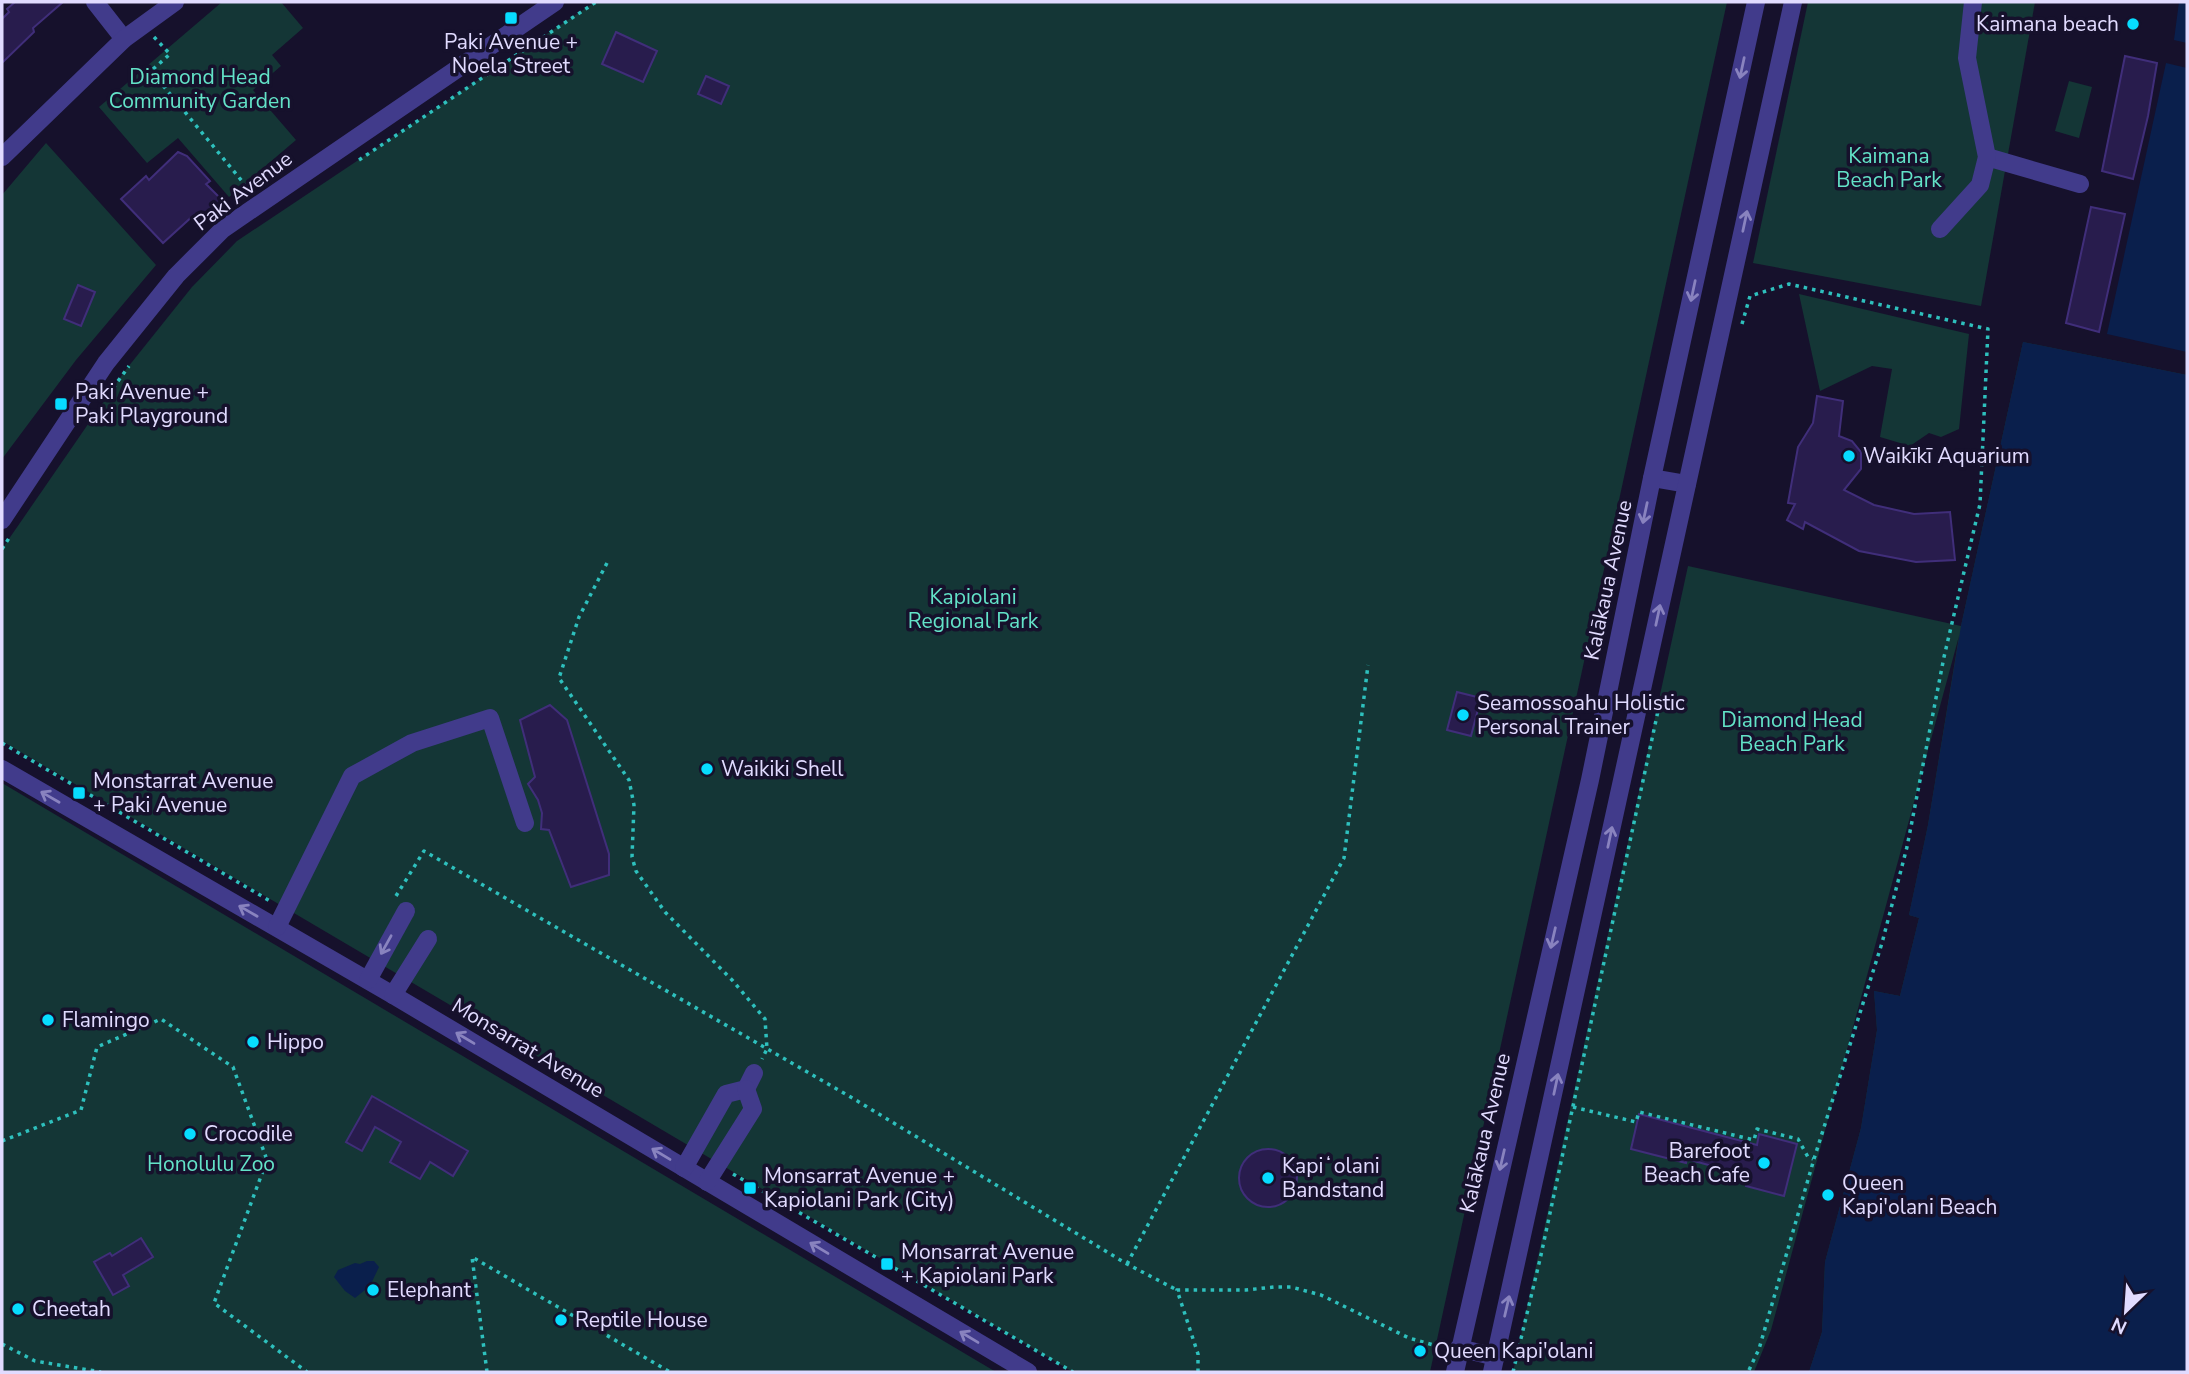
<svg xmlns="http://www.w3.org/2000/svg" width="2189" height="1374" font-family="'Nunito Sans',sans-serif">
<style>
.green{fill:#143636}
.water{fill:#0a1f4c}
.building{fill:#281c4d;stroke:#402e7a;stroke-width:2}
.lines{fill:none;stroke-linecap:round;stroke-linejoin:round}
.path{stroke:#2ec0bd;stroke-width:3.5;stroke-dasharray:3.5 5;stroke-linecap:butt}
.minor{stroke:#413b8b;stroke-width:18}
.oneway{stroke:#8983bf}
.poi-dot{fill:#07dcff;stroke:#16112c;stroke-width:2.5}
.labels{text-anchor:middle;stroke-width:7;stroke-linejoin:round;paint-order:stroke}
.poi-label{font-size:21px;fill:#e1dbff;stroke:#16112c;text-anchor:start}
.park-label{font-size:21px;fill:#63e3c8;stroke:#16112c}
.street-label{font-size:21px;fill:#e1dbff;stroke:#16112c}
</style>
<rect width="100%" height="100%" fill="#16112c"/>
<!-- green -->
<g class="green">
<path d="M222 2H281L303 28 272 55 281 66 253 90 296 140 229 197 178 138 147 163 99 107Z"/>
<path d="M595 2H1727L1430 1372H1073L2 741V549L124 372 192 287 237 241Z"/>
<path d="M1808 2H2035L1981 306 1753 263Z"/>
<path d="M2069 81 2092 87 2079 138 2055 131Z"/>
<path d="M46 143 156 265 76 360 2 459V195Z"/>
<path d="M1799 294 1969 334 1959 429 1941 437 1929 433 1910 446 1880 437 1892 369 1872 366 1820 391Z"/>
<path d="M2023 342 2187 375V1372H1809L1822 1332 1825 1262 1861 1128 1877 1030 1874 991 1900 996 1919 918 1909 915 1928 825 1959 636 1771 1330 1754 1372H1513L1688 566 1961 626Z"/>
<path d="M2 783 996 1372H2Z"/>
</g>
<!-- water -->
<g class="water">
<path d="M2179 2H2187V43L2174 40Z"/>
<path d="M2166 63 2187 68V352L2107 334Z"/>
<path d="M2023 342 2187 375V1372H1809L1822 1332 1825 1262 1861 1128 1877 1030 1874 991 1900 996 1919 918 1909 915 1928 825 1961 626Z"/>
<path d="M367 1261H374L379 1267 370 1286 355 1298 345 1291 334 1277 338 1270 355 1263 360 1264Z"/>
</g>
<!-- building -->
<g class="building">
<path d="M15 2H63L33 28 34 32 2 63V19L9 12 7 9Z"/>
<path d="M616 32 657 51 643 82 602 64Z"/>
<path d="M2125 56 2157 63 2148 116 2133 179 2102 171Z"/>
<path d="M706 76 729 86 721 104 698 94Z"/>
<path d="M178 152 187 156 210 181 206 184 224 202 202 222 195 214 163 243 121 199 146 176 149 180Z"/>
<path d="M2091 207 2125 214 2099 332 2066 323Z"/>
<path d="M78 285 95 292 81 326 64 319Z"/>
<path d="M1817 396 1843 401 1839 436 1852 441 1861 452V469L1844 490 1874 505 1914 514 1950 512 1955 560 1916 562 1859 551 1805 522 1803 529 1787 520 1795 504 1788 503 1798 447 1813 423Z"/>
<path d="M1457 692 1481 698 1471 736 1447 730Z"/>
<path d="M550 705 567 720 609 854V875L571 887 549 830 541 829 542 813 538 800 528 784 535 777 520 720Z"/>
<path d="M372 1096 468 1151 453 1176 430 1162 420 1179 390 1162 401 1142 375 1127 362 1151 346 1142Z"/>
<path d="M1639 1114 1757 1145 1759 1134 1797 1144 1784 1196 1746 1186 1748 1176 1687 1159 1686 1163 1631 1149Z"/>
<circle cx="1268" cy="1178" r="29"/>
<path d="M141 1238 153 1257 123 1275 129 1286 113 1295 94 1262 110 1253 112 1256Z"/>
</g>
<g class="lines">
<!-- path -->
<g class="path">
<path d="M154 37 170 54 151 71 251 192"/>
<path d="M359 160 596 2"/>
<path d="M1742 324 1750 296 1789 284 1988 329 1980 504 1944 657 1907 847 1882 943 1814 1159 1759 1349 1748 1372"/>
<path d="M113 388 129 366"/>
<path d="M2 549 11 535"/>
<path d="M607 563 579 617 559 678 629 780 634 805 632 857 636 871 665 912 733 981 765 1019 767 1049 762 1059"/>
<path d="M2 743 270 901"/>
<path d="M396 896 424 851 854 1099 1127 1264 1177 1290"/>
<path d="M1573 1107 1636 1122 1639 1112 1754 1140 1757 1129 1798 1139 1808 1157 1813 1159"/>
<path d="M2 1141 81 1110 97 1047 161 1019 233 1067 267 1160 214 1303 307 1372"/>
<path d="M733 1174 1073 1372"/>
<path d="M1127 1264 1344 858 1368 665"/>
<path d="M2 1344 35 1361 101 1372"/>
<path d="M487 1372 472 1257 670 1372"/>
<path d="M1198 1372V1354L1177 1290H1246L1274 1287H1291L1321 1295 1409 1338 1437 1346"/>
<path d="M1513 1372 1541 1255 1658 711"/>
</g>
<!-- minor -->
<g class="minor">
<path d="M95 2 124 39"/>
<path d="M2 157 124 39 175 2"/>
<path d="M1987 157 2080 184"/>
<path d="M1940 229 1980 185 1987 157 1967 58 1973 2"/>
<path d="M1652 478 1687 484"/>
<path d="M2 520 106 363 176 276 223 229 555 2"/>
<path d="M2 769 393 995 1028 1372"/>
<path d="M277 927 352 776 412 743 490 718 525 823"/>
<path d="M368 980 406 911"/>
<path d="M393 995 428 939"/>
<path d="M684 1168 726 1094 746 1089 754 1073"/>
<path d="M707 1182 753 1109 746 1089"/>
<path d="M1459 1348 1496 1357"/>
<path d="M1455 1372 1590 780 1652 478 1756 2"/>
<path d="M1492 1372 1793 2"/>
</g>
</g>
<!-- one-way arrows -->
<defs><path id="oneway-shaft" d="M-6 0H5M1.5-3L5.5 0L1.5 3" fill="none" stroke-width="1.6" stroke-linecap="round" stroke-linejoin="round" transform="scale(1.75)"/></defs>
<g class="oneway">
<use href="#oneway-shaft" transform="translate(1742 68) rotate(102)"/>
<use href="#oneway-shaft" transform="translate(1745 221) rotate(-78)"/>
<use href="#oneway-shaft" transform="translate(1693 291) rotate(102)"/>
<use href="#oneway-shaft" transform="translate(1645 513) rotate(102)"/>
<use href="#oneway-shaft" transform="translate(1658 615) rotate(-78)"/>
<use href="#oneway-shaft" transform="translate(50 797) rotate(-150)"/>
<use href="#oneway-shaft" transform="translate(1610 837) rotate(-78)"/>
<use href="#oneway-shaft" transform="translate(248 911) rotate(-150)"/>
<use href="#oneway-shaft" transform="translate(1553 938) rotate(103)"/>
<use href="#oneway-shaft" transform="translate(386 945) rotate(119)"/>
<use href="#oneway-shaft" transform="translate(465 1038) rotate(-149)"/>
<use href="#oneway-shaft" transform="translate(1556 1084) rotate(-78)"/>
<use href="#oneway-shaft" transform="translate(661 1154) rotate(-149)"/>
<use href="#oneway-shaft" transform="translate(1502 1160) rotate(103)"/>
<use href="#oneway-shaft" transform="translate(819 1248) rotate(-149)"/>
<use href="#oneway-shaft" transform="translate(1507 1306) rotate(-77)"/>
<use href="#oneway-shaft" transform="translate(969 1337) rotate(-149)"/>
</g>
<!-- markers -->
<g class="poi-dot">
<rect x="504" y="11" width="14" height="14" rx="3.5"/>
<circle cx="2133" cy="24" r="7"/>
<rect x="54" y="397" width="14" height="14" rx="3.5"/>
<circle cx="1849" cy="456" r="7"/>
<circle cx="1463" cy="715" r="7"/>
<circle cx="707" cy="769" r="7"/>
<rect x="72" y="786" width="14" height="14" rx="3.5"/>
<circle cx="48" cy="1020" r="7"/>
<circle cx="253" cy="1042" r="7"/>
<circle cx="190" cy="1134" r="7"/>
<circle cx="1764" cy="1163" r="7"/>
<circle cx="1268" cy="1178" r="7"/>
<rect x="743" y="1181" width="14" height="14" rx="3.5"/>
<circle cx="1828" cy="1195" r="7"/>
<rect x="880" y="1257" width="14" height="14" rx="3.5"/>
<circle cx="373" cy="1290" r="7"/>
<circle cx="18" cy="1309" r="7"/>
<circle cx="561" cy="1320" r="7"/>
<circle cx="1420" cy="1351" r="7"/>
</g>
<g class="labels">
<!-- poi labels -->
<g class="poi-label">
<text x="2119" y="31" text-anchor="end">Kaimana beach</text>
<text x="511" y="49" text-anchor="middle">Paki Avenue +<tspan x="511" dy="24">Noela Street</tspan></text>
<text x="75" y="399">Paki Avenue +<tspan x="75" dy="24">Paki Playground</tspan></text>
<text x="1863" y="463">Waikīkī Aquarium</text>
<text x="1477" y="710">Seamossoahu Holistic<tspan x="1477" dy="24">Personal Trainer</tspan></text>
<text x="721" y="776">Waikiki Shell</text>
<text x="93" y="788">Monstarrat Avenue<tspan x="93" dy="24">+ Paki Avenue</tspan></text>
<text x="62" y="1027">Flamingo</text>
<text x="267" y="1049">Hippo</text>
<text x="204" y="1141">Crocodile</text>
<text x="1750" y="1158" text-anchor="end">Barefoot<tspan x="1750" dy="24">Beach Cafe</tspan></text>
<text x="1282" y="1173">Kapiʻolani<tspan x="1282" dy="24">Bandstand</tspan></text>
<text x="764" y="1183">Monsarrat Avenue +<tspan x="764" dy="24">Kapiolani Park (City)</tspan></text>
<text x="1842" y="1190">Queen<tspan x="1842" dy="24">Kapi'olani Beach</tspan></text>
<text x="901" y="1259">Monsarrat Avenue<tspan x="901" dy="24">+ Kapiolani Park</tspan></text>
<text x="387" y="1297">Elephant</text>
<text x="32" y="1316">Cheetah</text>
<text x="575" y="1327">Reptile House</text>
<text x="1434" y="1358">Queen Kapi'olani</text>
</g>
<!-- park labels -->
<g class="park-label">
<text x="200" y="84">Diamond Head<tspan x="200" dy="24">Community Garden</tspan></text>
<text x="1889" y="163">Kaimana<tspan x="1889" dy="24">Beach Park</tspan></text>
<text x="973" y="604">Kapiolani<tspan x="973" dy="24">Regional Park</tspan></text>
<text x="1792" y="727">Diamond Head<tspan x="1792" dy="24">Beach Park</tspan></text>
<text x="211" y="1171">Honolulu Zoo</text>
</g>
<!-- street labels -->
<g class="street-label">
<text transform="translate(243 191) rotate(-37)" y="7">Paki Avenue</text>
<text transform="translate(1608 580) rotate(-78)" y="7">Kalākaua Avenue</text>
<text transform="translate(528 1048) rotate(31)" y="7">Monsarrat Avenue</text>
<text transform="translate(1485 1133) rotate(-77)" y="7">Kalākaua Avenue</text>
</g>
</g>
<!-- border -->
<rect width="2189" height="1374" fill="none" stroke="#e1dbff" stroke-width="7"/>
<!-- north arrow -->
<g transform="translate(2126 1311) rotate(205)" stroke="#16112c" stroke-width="5" paint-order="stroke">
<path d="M0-5L12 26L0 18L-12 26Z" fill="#e1dbff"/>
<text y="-10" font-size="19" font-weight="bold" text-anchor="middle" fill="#e1dbff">N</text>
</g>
</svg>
